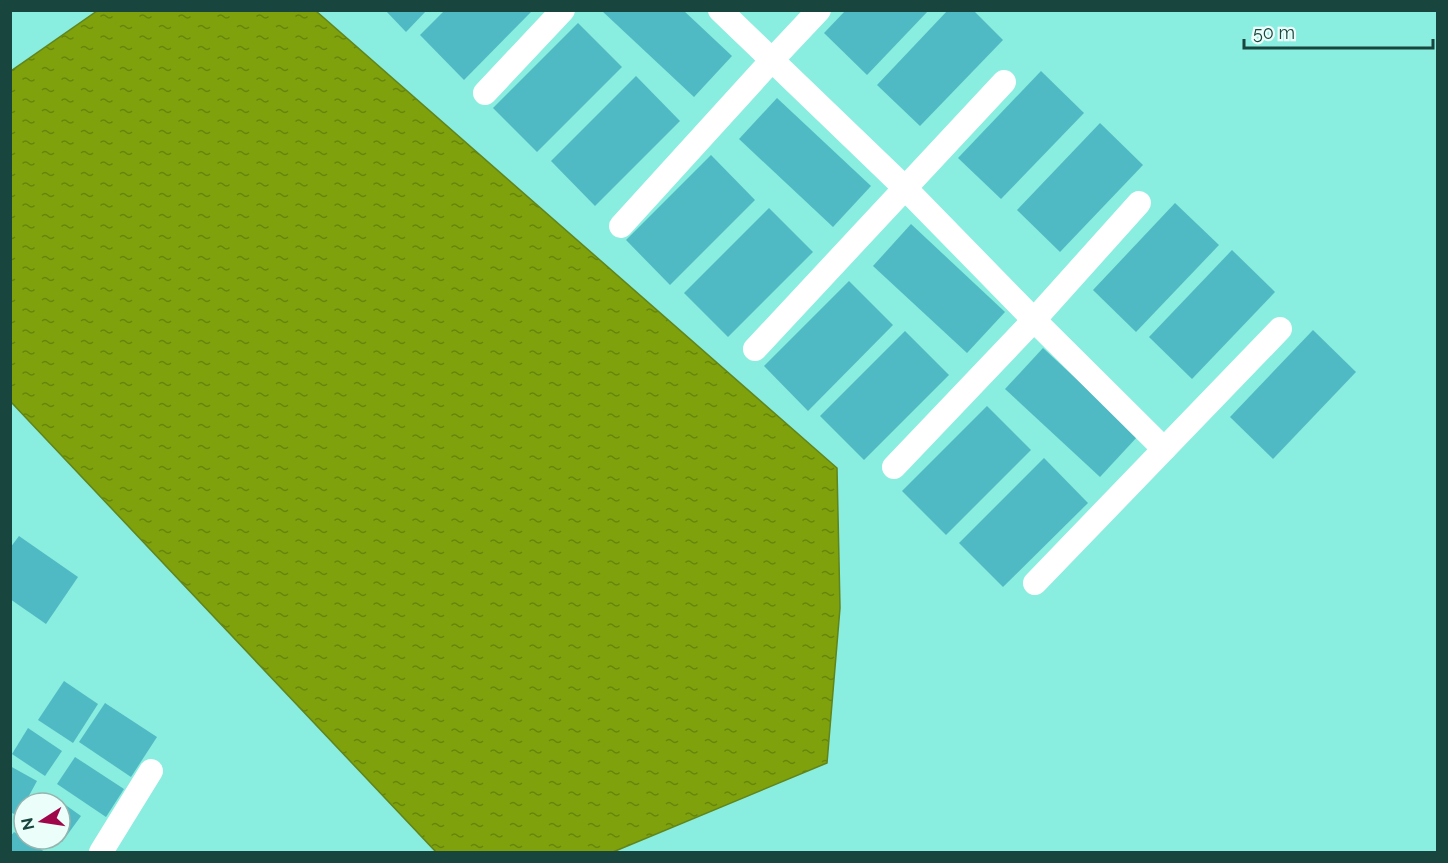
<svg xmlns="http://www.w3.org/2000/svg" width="1448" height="863" font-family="Raleway,sans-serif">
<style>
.water{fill:url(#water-ripples);stroke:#60851b;stroke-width:1.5}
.building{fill:#50bac4}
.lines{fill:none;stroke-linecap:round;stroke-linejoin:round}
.minor{stroke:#fff;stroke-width:24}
</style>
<defs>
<pattern id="water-ripples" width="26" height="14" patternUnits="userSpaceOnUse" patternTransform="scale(1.5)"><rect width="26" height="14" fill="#7ea10c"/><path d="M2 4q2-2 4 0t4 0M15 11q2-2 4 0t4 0" fill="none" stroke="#66850d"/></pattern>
</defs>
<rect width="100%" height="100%" fill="#89eddf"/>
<!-- water -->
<path class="water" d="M97 11H316L837 468 840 608 827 763 613 852H436L11 402V71Z"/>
<!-- building -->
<g class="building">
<path d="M385 10H427L406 32Z"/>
<path d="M445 10H533L464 80 420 35Z"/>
<path d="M601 10H683L732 56 694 97Z"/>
<path d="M846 10H929L867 75 824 33Z"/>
<path d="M948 10H973L1003 40 920 126 877 85Z"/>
<path d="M578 23 622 67 537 152 493 108Z"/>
<path d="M1041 71 1084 113 1001 199 958 158Z"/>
<path d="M636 76 680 121 595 206 551 161Z"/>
<path d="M777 98 871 186 833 227 739 139Z"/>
<path d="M1100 123 1143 165 1060 252 1017 210Z"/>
<path d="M711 155 755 200 670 285 626 240Z"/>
<path d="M1175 203 1219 245 1136 332 1093 290Z"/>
<path d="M769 208 813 252 728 337 684 293Z"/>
<path d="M911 224 1005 312 967 353 873 266Z"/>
<path d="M1232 250 1275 292 1192 379 1149 337Z"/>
<path d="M849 281 893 325 808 411 764 366Z"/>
<path d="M1313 330 1356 372 1273 459 1230 417Z"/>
<path d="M905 331 949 375 864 460 820 416Z"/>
<path d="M1043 348 1138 436 1100 477 1005 389Z"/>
<path d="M987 406 1031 450 946 535 902 491Z"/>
<path d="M1044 458 1088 503 1003 587 959 543Z"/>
<path d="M19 536 78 577 46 624 10 599V548Z"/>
<path d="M64 681 98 704 73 743 38 720Z"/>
<path d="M105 703 157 737 131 777 79 742Z"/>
<path d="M28 728 62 751 45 776 12 754Z"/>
<path d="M75 757 124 789 106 817 57 784Z"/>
<path d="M10 766 37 781 25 803H24L18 816 10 812Z"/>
<path d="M50 794 81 816 62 842 58 839H60V803H44Z"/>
<path d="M14 832 24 839 45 852H10V837Z"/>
</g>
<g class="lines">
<!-- minor -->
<g class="minor">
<path d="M720 10 906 189 1034 320 1164 449"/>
<path d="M485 93 563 10"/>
<path d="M621 226 772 60 819 10"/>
<path d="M755 349 1004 82"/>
<path d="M894 467 1034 320 1139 203"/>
<path d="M1035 583 1280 329"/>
<path d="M101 852 151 771"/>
</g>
</g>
<!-- border -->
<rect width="1448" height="863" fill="none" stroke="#19453f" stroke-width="24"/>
<!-- north arrow -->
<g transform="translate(42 821) rotate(258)"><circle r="28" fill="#ebfefa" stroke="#97b4af" stroke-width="1.5"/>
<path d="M0-4.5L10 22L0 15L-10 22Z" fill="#a0074b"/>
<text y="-9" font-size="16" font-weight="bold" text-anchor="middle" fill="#19453f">N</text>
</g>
<!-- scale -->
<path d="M1244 39v9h189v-9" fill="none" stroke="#19453f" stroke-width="3"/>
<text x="1253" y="39" font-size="18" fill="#19453f" stroke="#ebfefa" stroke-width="4.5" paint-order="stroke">50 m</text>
</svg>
